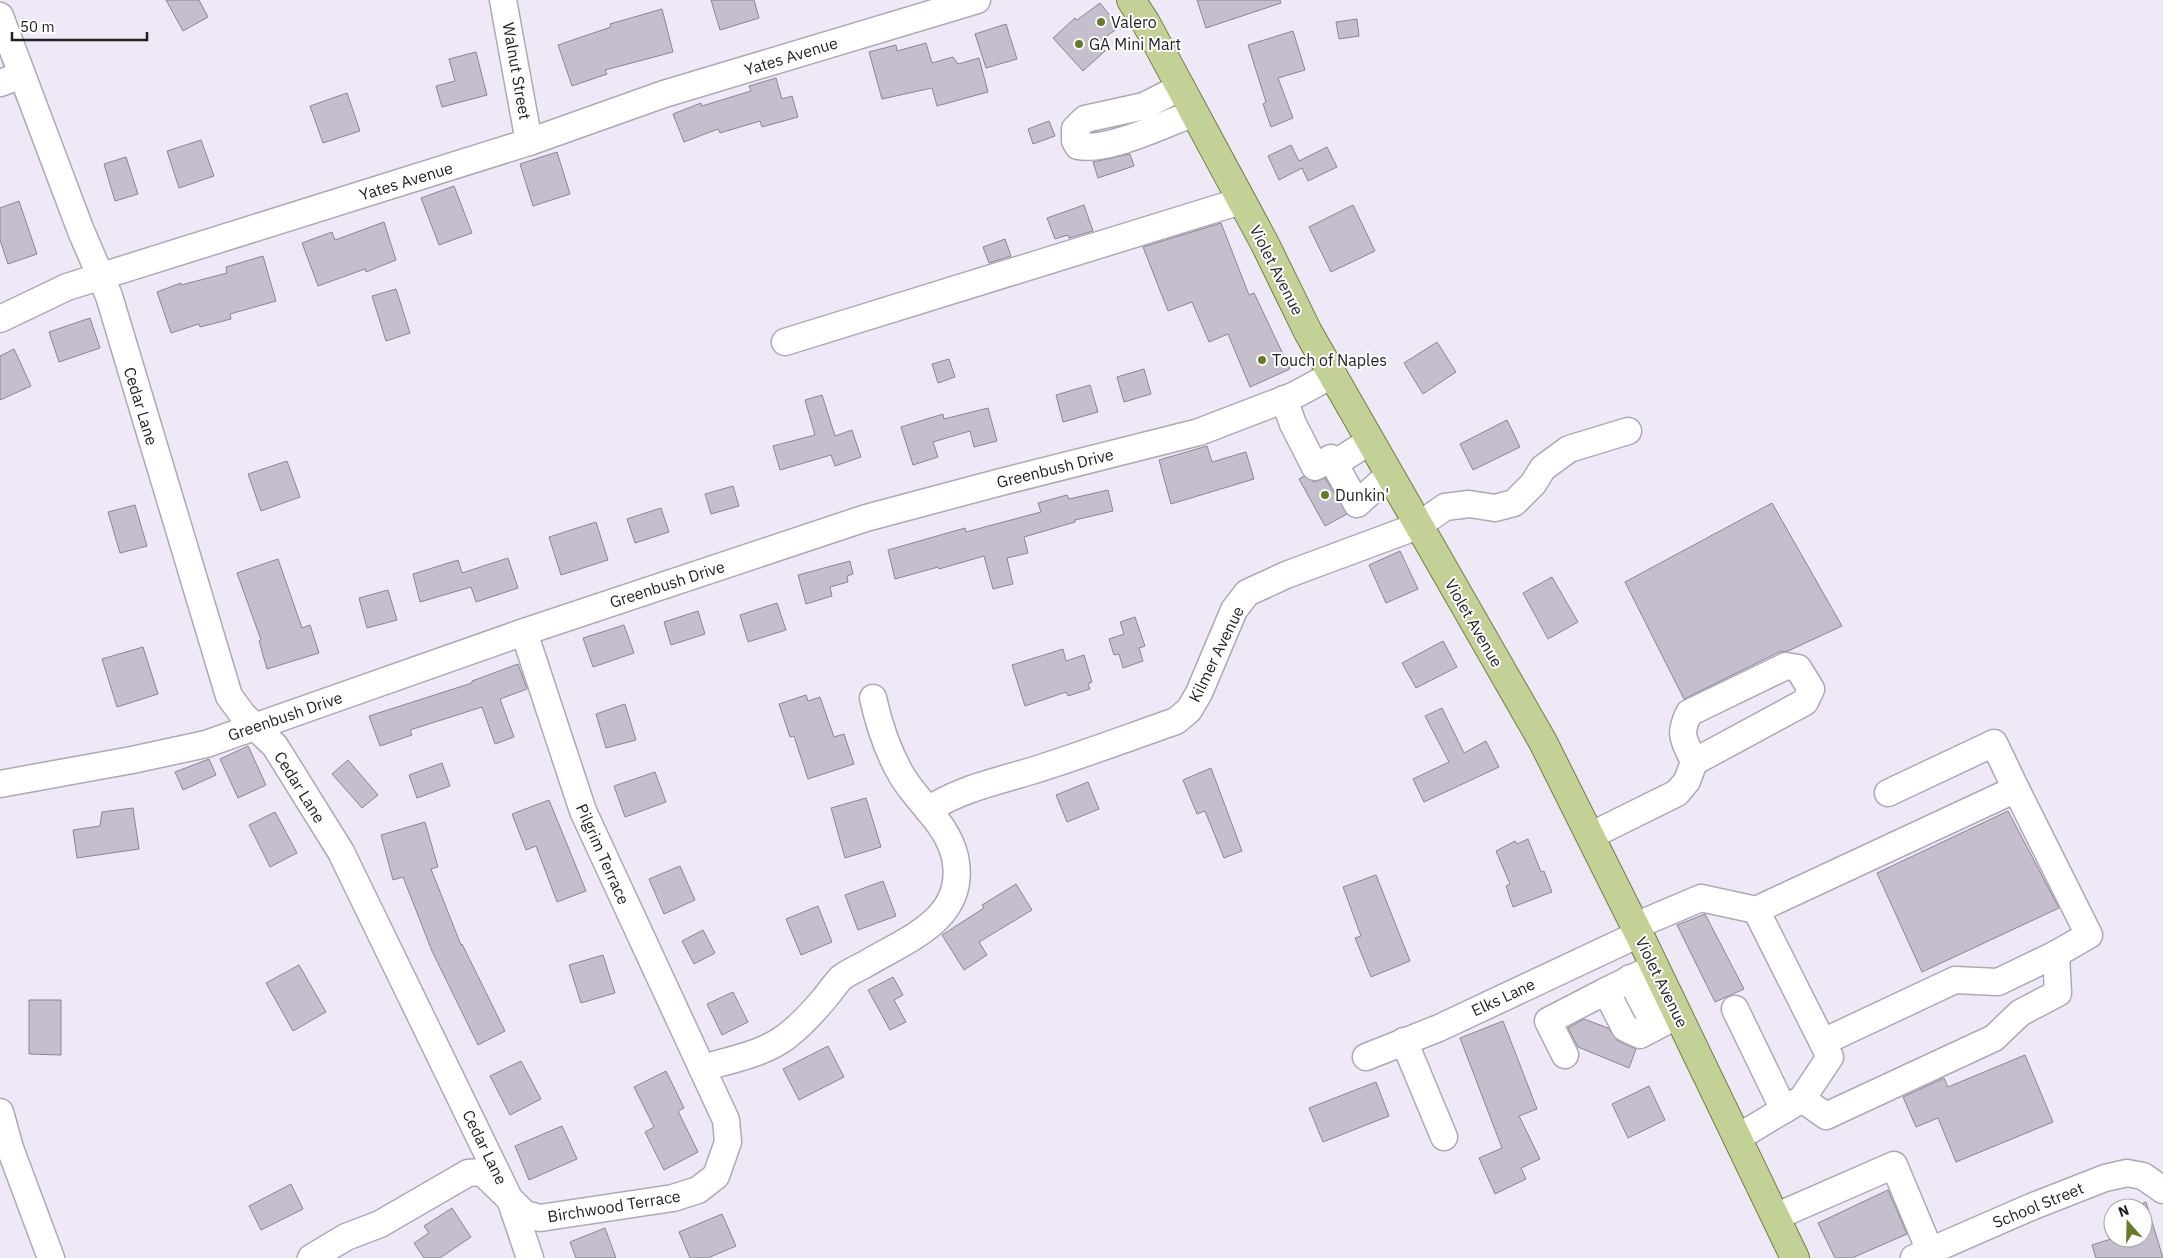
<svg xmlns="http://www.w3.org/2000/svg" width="2163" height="1258" font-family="'IBM Plex Sans',sans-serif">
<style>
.building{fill:#c5becc;stroke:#8c8593}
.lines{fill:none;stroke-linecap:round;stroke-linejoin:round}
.minor-casing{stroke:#aea8b6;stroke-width:29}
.major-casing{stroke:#707e41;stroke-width:30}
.minor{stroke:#fff;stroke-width:26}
.major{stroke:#c3d197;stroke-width:28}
.poi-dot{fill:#677a29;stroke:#fff;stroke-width:2}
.labels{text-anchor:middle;stroke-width:4;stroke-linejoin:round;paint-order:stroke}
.poi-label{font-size:16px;fill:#201e23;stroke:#fff;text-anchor:start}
.street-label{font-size:16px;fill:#201e23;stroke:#fff}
</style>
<rect width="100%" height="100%" fill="#efe8f7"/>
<!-- building -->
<g class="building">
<path d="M166 0H199L208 17 183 31Z"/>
<path d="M711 0H754L759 18 720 30Z"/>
<path d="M1197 0H1280L1281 3 1206 28Z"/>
<path d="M1100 3 1119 27 1098 43 1105 51 1083 71 1053 38 1075 18 1077 20Z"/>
<path d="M662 9 673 52 605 70 607 74 572 86 558 45 611 27 610 24Z"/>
<path d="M1357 19 1359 36 1339 39 1336 22Z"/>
<path d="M1006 24 1017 59 986 68 975 34Z"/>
<path d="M1293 31 1305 70 1278 78 1293 118 1271 127 1263 104 1266 102 1248 45Z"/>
<path d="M926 43 932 63 953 57 958 64 979 58 988 92 937 106 932 88 882 99 869 52 896 45 897 51Z"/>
<path d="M476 52 487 95 442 107 436 86 455 81 449 59Z"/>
<path d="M776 78 782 99 792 96 798 117 762 127 760 121 720 133 718 129 684 142 673 114 701 103 702 106 751 91 749 86Z"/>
<path d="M347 93 360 131 323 143 310 106Z"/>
<path d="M1049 121 1055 136 1033 144 1028 129Z"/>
<path d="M201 140 214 176 179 188 167 151Z"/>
<path d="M1291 145 1299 161 1327 147 1337 167 1308 181 1302 168 1279 180 1268 156Z"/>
<path d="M557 152 570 194 533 206 520 164Z"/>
<path d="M1130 154 1134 166 1098 178 1093 162Z"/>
<path d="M126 157 138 194 115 201 104 164Z"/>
<path d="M454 186 472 233 439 245 421 198Z"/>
<path d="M19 201 37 254 8 264 0 240V208Z"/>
<path d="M1084 205 1093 231 1069 238 1068 235 1055 239 1047 218Z"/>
<path d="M1353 205 1375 251 1331 272 1309 227Z"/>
<path d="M384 222 396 260 366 272 365 269 318 286 302 243 332 232 335 240Z"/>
<path d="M1221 223 1249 295 1254 293 1290 369 1250 387 1228 334 1209 342 1192 302 1168 311 1143 247Z"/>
<path d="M1005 239 1011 256 989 263 983 247Z"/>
<path d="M263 256 276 301 230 314 231 319 200 327 199 324 171 333 157 292 181 283V285L227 273 226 267Z"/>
<path d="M396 289 410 333 386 341 372 296Z"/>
<path d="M90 318 100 348 59 362 49 332Z"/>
<path d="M1437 342 1456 372 1423 394 1404 363Z"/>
<path d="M14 349 31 386 0 400V356Z"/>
<path d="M949 359 955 377 938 383 932 364Z"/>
<path d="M1144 369 1151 394 1124 402 1117 377Z"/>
<path d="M1090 385 1098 412 1063 422 1056 395Z"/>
<path d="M822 395 835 436 852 430 861 457 835 466 831 455 780 470 773 446 815 435 805 400Z"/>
<path d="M988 408 997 441 974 447 970 431 933 442 938 457 913 465 901 427 943 414 944 419Z"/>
<path d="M1507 420 1520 447 1473 470 1460 444Z"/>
<path d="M1207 446 1212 462 1246 452 1254 479 1171 504 1159 460Z"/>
<path d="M287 461 300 497 261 511 248 474Z"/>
<path d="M1304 476 1314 482 1325 478 1347 514 1325 526 1299 479Z"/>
<path d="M733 486 739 506 711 514 705 494Z"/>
<path d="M1108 490 1113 511 1075 520V522L1024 537 1028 553 1007 558 1013 584 993 589 984 556 939 569 938 567 895 579 888 550 965 528 966 532 1041 512 1038 503 1067 495 1069 499Z"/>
<path d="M1772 503 1842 626 1788 651 1779 652 1684 699 1625 582Z"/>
<path d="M135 505 147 546 120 553 108 512Z"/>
<path d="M661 508 669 532 635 543 627 519Z"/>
<path d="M596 522 608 560 561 575 549 537Z"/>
<path d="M1400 551 1418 589 1386 603 1369 565Z"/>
<path d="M508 558 518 588 476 602 471 587 420 602 413 574 458 560 462 573Z"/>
<path d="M278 559 302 628 310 625 319 653 267 669 259 641 261 640 237 573Z"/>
<path d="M850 561 853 574 847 576 848 582 830 587 832 596 806 604 798 575Z"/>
<path d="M1552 577 1578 622 1548 639 1523 593Z"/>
<path d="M388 590 397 620 367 628 359 598Z"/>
<path d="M777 603 786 630 748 642 740 615Z"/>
<path d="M698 611 705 634 671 645 664 622Z"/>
<path d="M1135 617 1145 646 1139 648 1143 661 1123 668 1119 654 1114 655 1109 639 1124 634 1120 622Z"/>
<path d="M624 625 634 653 593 667 583 638Z"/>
<path d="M1443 641 1457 667 1416 688 1402 663Z"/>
<path d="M143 647 158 694 117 707 102 659Z"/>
<path d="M1063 649 1066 661 1084 655 1092 682 1088 684 1090 689 1068 696 1066 692 1025 706 1012 665Z"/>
<path d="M518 664 527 689 500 699 514 737 495 744 482 707 410 730 412 735 380 746 369 716 472 683V681Z"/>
<path d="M806 695 808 701 820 697 834 737 844 734 854 764 808 779 794 736 790 737 779 704Z"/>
<path d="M625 704 636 740 606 748 596 714Z"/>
<path d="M1442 708 1464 753 1486 741 1499 767 1424 802 1413 779 1449 762 1425 716Z"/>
<path d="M248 746 266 785 238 798 220 759Z"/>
<path d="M209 759 216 775 183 790 175 772Z"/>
<path d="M348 760 378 795 362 808 332 774Z"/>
<path d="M442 763 450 786 417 798 409 775Z"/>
<path d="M1211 768 1242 851 1224 858 1205 811 1197 814 1183 780Z"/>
<path d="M655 772 666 802 625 817 614 786Z"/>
<path d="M1088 782 1099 809 1067 822 1056 795Z"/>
<path d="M866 798 881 847 845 858 831 808Z"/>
<path d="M549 800 586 891 557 902 536 846 526 850 512 814Z"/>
<path d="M133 808 139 849 77 858 73 830 100 826 102 812Z"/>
<path d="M2008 811 2059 908 1922 972 1877 873Z"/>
<path d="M275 812 297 853 270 867 249 825Z"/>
<path d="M425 822 438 867 431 869 461 945 462 944 505 1031 478 1045 432 951 403 877 393 880 381 835Z"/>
<path d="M1528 839 1541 872 1544 871 1552 892 1513 907 1506 886 1510 884 1496 851 1515 841 1517 844Z"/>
<path d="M680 866 695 900 664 914 649 879Z"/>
<path d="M1376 875 1410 961 1371 977 1355 938 1361 936 1343 887Z"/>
<path d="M883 881 896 916 858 930 845 895Z"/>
<path d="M1016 884 1032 910 979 942 987 955 964 970 942 935 984 908 982 905Z"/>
<path d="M818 906 832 942 801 955 786 919Z"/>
<path d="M1705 914 1744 989 1715 1002 1677 925Z"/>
<path d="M703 930 715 953 694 964 682 941Z"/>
<path d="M603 955 615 993 581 1003 569 965Z"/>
<path d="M299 965 326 1012 293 1031 266 983Z"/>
<path d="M893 977 903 995 894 1000 906 1022 890 1030 868 990Z"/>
<path d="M733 992 748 1022 722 1035 707 1004Z"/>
<path d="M29 1000H61V1055L29 1054Z"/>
<path d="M1584 1019 1608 1028 1618 1041 1636 1049 1629 1068 1578 1047 1568 1028Z"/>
<path d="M1503 1021 1537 1109 1519 1116 1540 1159 1521 1168 1526 1179 1495 1194 1479 1158 1502 1148 1460 1038Z"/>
<path d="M828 1046 844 1077 799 1100 783 1069Z"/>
<path d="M2025 1055 2053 1122 1956 1162 1938 1118 1916 1127 1903 1097 1944 1078 1948 1087Z"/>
<path d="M521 1061 541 1099 510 1115 490 1076Z"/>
<path d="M666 1071 684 1108 678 1111 698 1152 664 1170 645 1132 654 1127 634 1087Z"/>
<path d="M1376 1082 1389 1116 1323 1142 1309 1108Z"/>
<path d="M1649 1086 1665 1120 1628 1138 1612 1104Z"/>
<path d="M562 1126 577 1159 529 1180 515 1146Z"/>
<path d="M291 1184 303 1209 261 1230 249 1206Z"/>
<path d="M1888 1190 1907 1234 1852 1258H1835L1818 1223Z"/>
<path d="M2146 1202 2163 1258H2096L2092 1245 2114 1238H2143V1203Z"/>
<path d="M452 1208 471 1237 440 1258H424L414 1243 429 1233 424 1226Z"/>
<path d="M722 1214 736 1246 708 1258H690L679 1232Z"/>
<path d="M605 1228 616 1258H576L570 1242Z"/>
</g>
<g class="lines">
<defs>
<g id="minor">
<path d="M503 0 529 142"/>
<path d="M0 16 81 231 109 296 229 696 243 715 275 746 341 852 511 1202 530 1258"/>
<path d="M0 83 22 75"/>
<path d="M1181 87 1144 106 1085 119 1075 129V141L1078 146C1108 152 1165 124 1194 113"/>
<path d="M0 319 67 287 529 142 664 94 977 0"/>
<path d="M785 342 1241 201"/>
<path d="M1284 399 1293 424 1315 467 1331 458 1357 504 1389 475"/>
<path d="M1334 464 1370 441"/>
<path d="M0 784 132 760 206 744 524 632 866 518 997 483 1199 432 1293 396 1332 375"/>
<path d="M1888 793 1994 743 2016 789"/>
<path d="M928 810C960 789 995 782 1031 771 1080 756 1127 738 1176 721L1189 710 1199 693 1234 610 1247 593 1286 575 1418 526 1445 507 1469 504 1495 508 1514 503 1533 484 1543 468 1569 449 1628 431"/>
<path d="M1590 836 1677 793 1687 781 1694 762C1684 739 1678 736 1689 713L1786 666 1798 668 1811 689 1805 702 1694 762"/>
<path d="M1756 910 2016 789 2089 935 2056 954 2058 993 2020 1013 1994 1038 1826 1116 1802 1099"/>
<path d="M1635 926 1701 898 1756 910 1830 1057 1802 1099 1737 1138"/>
<path d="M1655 967 1606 991 1625 1028 1640 1035 1678 1015"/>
<path d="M1630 978 1655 1026"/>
<path d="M1735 1009 1784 1110"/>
<path d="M1404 1041 1444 1137"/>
<path d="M1823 1042 1955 980 1998 982 2056 954"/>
<path d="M1565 1055 1548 1021 1606 991"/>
<path d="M1366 1057 1439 1028 1639 934"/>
<path d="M702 1068C730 1060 764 1054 787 1036 800 1026 813 1012 824 999 830 992 835 984 841 978 847 973 856 969 864 965 907 939 968 919 955 857 947 823 919 804 902 776 888 752 879 725 873 698"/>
<path d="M0 1112 10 1148 51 1258"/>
<path d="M1775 1217 1894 1165 1930 1251"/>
<path d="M311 1258 346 1237 380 1224 468 1173 482 1172 525 1214 540 1218 673 1198 698 1190 716 1176 728 1142 726 1120 583 811 524 632"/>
<path d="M1914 1258 2031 1207 2105 1178 2127 1173 2143 1176 2163 1190"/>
</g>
<path id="major" d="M1131 0 1146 23 1265 244 1308 332 1543 742 1639 934 1795 1258"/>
</defs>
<!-- minor casing -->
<use href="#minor" class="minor-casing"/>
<!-- major casing -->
<use href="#major" class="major-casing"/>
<!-- minor -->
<use href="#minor" class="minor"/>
<!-- major -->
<use href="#major" class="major"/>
</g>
<!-- markers -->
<g class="poi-dot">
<circle cx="1101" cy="22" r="5"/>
<circle cx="1079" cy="44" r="5"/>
<circle cx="1262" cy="360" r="5"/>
<circle cx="1325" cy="495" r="5"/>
</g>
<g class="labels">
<!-- poi labels -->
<g class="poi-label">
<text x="1111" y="28">Valero</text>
<text x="1089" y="50">GA Mini Mart</text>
<text x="1272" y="366">Touch of Naples</text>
<text x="1335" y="501">Dunkin'</text>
</g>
<!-- street labels -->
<g class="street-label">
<text transform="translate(791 56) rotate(-17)" y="6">Yates Avenue</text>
<text transform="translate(517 71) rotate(80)" y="6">Walnut Street</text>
<text transform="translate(406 181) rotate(-17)" y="6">Yates Avenue</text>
<text transform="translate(1277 270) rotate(63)" y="6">Violet Avenue</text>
<text transform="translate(141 406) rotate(73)" y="6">Cedar Lane</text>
<text transform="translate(1055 468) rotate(-14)" y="6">Greenbush Drive</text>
<text transform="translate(667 584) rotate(-18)" y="6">Greenbush Drive</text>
<text transform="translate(1474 623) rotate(60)" y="6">Violet Avenue</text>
<text transform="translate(1216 654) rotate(-64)" y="6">Kilmer Avenue</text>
<text transform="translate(285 716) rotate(-19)" y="6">Greenbush Drive</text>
<text transform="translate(300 787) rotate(58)" y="6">Cedar Lane</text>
<text transform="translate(603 854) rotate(66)" y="6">Pilgrim Terrace</text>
<text transform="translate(1662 982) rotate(64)" y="6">Violet Avenue</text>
<text transform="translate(1503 997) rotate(-25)" y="6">Elks Lane</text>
<text transform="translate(485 1147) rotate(64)" y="6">Cedar Lane</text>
<text transform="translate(2038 1205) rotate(-22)" y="6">School Street</text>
<text transform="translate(614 1206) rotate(-9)" y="6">Birchwood Terrace</text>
</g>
</g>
<!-- north arrow -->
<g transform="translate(2128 1223) rotate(340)"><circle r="24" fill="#ffffff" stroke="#a6a5a7"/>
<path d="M0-4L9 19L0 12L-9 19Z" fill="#677a29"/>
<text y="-8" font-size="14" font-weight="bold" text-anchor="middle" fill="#201e23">N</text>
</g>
<!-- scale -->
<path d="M12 32v8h135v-8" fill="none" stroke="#201e23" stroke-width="2.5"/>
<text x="20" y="32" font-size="15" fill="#201e23" stroke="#ffffff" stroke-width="4" paint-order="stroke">50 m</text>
</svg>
